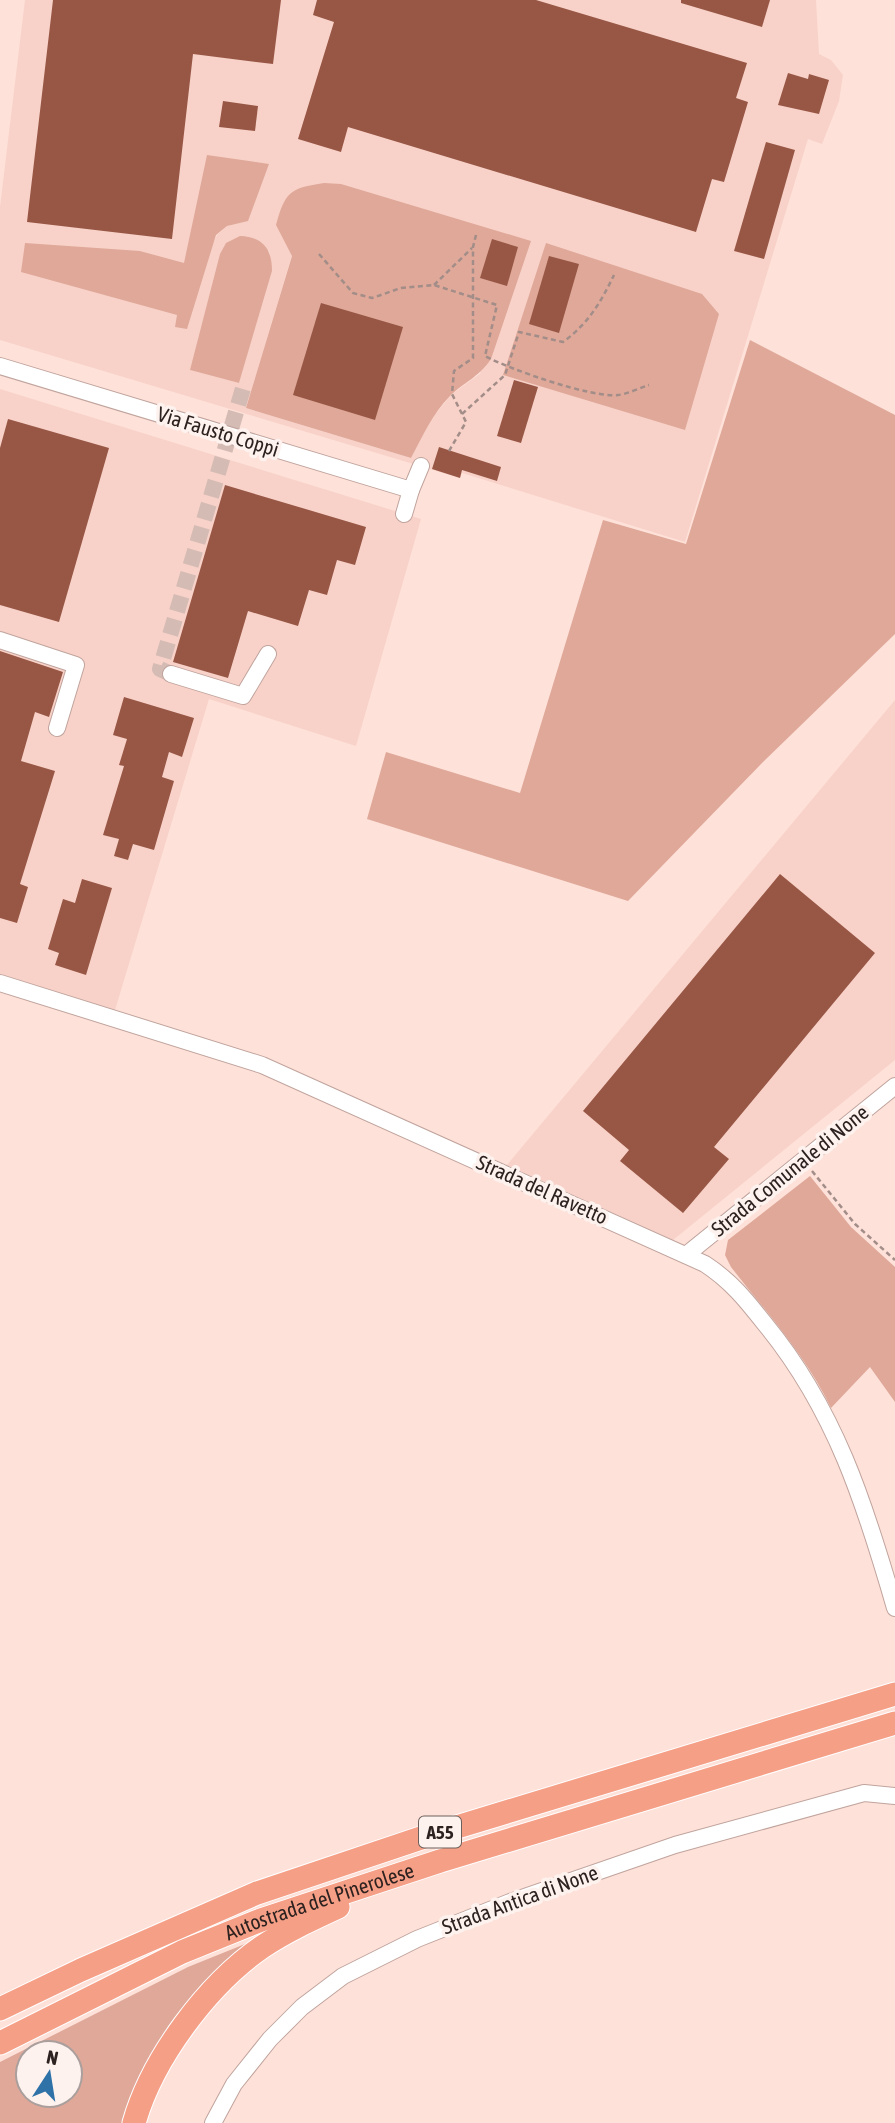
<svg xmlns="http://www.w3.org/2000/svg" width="895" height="2123" font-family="'Asap Condensed',sans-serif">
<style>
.built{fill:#f8d2c9;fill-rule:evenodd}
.green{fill:#dfa899;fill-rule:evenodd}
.building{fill:#985745}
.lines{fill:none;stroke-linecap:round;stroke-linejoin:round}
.minor-tunnel{stroke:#d4bbb4;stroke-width:16;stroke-dasharray:16 8;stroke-linecap:butt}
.minor-casing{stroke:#c0a49d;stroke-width:18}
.highway-casing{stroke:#fff;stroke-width:25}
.path{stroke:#a28d88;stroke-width:2.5;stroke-dasharray:5 3.5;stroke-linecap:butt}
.minor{stroke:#fff;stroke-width:16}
.highway{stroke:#f69f87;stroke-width:23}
.labels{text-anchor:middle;stroke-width:7;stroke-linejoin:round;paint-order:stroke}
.shield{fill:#fef2ef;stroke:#6c605d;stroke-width:2}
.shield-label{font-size:19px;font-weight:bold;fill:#2d221f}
.street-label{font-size:21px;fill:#2d221f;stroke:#fef2ef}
</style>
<rect width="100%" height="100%" fill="#fee1d9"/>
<!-- built -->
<g class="built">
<path d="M25 0H816L819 54 831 60 843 75 839 101 822 144 808 139 685 542 462 473 460 478 0 340V207ZM269 165 239 221 227 226 217 235 178 315 140 251 184 264ZM269 250 272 271 239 383 190 370ZM292 255 481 373 452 394 431 419 411 458 246 408Z"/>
<path d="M0 389 421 519 356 746 209 699 115 1010 0 974Z"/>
<path d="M895 700V1060L673 1240 507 1165Z"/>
</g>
<!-- green -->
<g class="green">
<path d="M207 155 269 164 248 221 227 226 216 235 187 329 175 327 177 315 21 272 25 243 140 251 184 263Z"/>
<path d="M324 183 341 184 531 241 491 359C478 378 464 382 450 396 432 414 423 436 411 458L246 408 292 256 276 225C285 192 290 188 324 183Z"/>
<path d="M240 236C263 237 272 249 272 271L239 383 190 370 220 254 226 243Z"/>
<path d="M546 243 702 294 719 314 685 430 503 375Z"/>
<path d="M750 340 895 415V634L763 762 628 901 367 819 386 752 520 793 603 520 686 544Z"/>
<path d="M810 1176 851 1227 895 1267V1402L870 1367 831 1408C806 1356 766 1312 731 1267L725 1255 728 1240Z"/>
<path d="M250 1942C234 1956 215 1970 201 1986 166 2025 136 2072 122 2123H0V2062L188 1967ZM28 2053H70V2095H28Z"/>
</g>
<!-- building -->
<g class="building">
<path d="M53 0H281L273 64 193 54 172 239 27 222Z"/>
<path d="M317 0H536L747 63 736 98 748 102 724 182 712 179 696 232 348 127 341 152 298 139 334 22 313 15Z"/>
<path d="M681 0H770L762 27 681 3Z"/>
<path d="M788 73 808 79 809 74 829 80 819 114 778 105Z"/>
<path d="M223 101 258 106 255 131 219 127Z"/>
<path d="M766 142 795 150 764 259 734 251Z"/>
<path d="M492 239 518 247 507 286 480 278Z"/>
<path d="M549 256 579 264 559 333 529 324Z"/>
<path d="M321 303 403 327 375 420 293 395Z"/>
<path d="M514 380 538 387 521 443 497 436Z"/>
<path d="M8 419 109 448 59 622 0 605V448Z"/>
<path d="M439 447 501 467 497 481 462 470 460 478 432 469Z"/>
<path d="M225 485 366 527 355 565 337 560 327 595 309 590 298 626 248 611 228 678 173 662Z"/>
<path d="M0 651 63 672 49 717 35 712 21 761 55 771 20 884 28 887 17 923 0 918Z"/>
<path d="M124 697 194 718 182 757 169 752 162 777 174 781 154 850 133 844 128 860 114 856 119 839 103 835 124 766 119 765 127 739 113 735Z"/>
<path d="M780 874 875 953 714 1147 729 1159 683 1213 620 1161 629 1150 583 1111Z"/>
<path d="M82 879 112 888 86 975 55 965 59 953 48 949 63 899 75 903Z"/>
</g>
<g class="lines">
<!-- minor-tunnel -->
<path class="minor-tunnel" d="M171 674 160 669 244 385"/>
<defs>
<g id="minor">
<path d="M0 366 411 490 421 466"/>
<path d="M404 514 411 490"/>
<path d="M0 640 76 665 57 728"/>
<path d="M171 674 243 696 268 654"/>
<path d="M0 983 262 1065 705 1264C731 1281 746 1300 765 1324 835 1409 865 1504 895 1608"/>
<path d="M686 1255 895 1086"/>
<path d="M213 2123 234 2084 270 2039 302 2007 343 1976 417 1939 510 1902 675 1845 864 1793 895 1796"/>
</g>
<g id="highway">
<path d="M0 2009 81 1970 257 1893 424 1837 895 1694"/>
<path id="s1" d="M0 2043 182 1952 261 1920 440 1861 895 1723"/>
<path d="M134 2123C152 2059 207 1985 262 1947 286 1931 312 1919 338 1907"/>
</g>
</defs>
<!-- minor casing -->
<use href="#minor" class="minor-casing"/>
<!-- highway casing -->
<use href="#highway" class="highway-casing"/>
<!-- path -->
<g class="path">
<path d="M319 254 353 293 372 298 401 288 434 285 497 305 485 356C509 369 591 398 618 395 628 394 639 388 649 385"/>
<path d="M434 285 472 248"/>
<path d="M462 414 505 375 519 332 563 342C588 324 601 302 614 275"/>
<path d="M449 451 466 422 452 394 454 371 473 358V247L476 235"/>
<path d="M812 1171 855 1224 895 1260"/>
</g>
<!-- minor -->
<use href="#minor" class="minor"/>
<!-- highway -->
<use href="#highway" class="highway"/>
</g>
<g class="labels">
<!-- shield labels -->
<rect class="shield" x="419" y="1816.5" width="42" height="31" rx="5"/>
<g class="shield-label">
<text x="440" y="1839">A55</text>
</g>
<!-- street labels -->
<g class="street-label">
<text transform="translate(218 432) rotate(17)" y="7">Via Fausto Coppi</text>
<text transform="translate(790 1171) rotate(-39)" y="7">Strada Comunale di None</text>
<text transform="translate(542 1190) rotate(24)" y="7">Strada del Ravetto</text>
<text transform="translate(520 1900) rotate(-20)" y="7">Strada Antica di None</text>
<text dy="7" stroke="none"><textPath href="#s1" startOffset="350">Autostrada del Pinerolese</textPath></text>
</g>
</g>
<!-- north arrow -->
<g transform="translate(49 2074) rotate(12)"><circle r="33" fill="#fef2ef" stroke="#aa9f9c" stroke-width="2"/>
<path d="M0-5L12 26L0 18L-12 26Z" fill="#2e72a7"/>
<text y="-10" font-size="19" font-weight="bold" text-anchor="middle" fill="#2d221f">N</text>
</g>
</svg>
